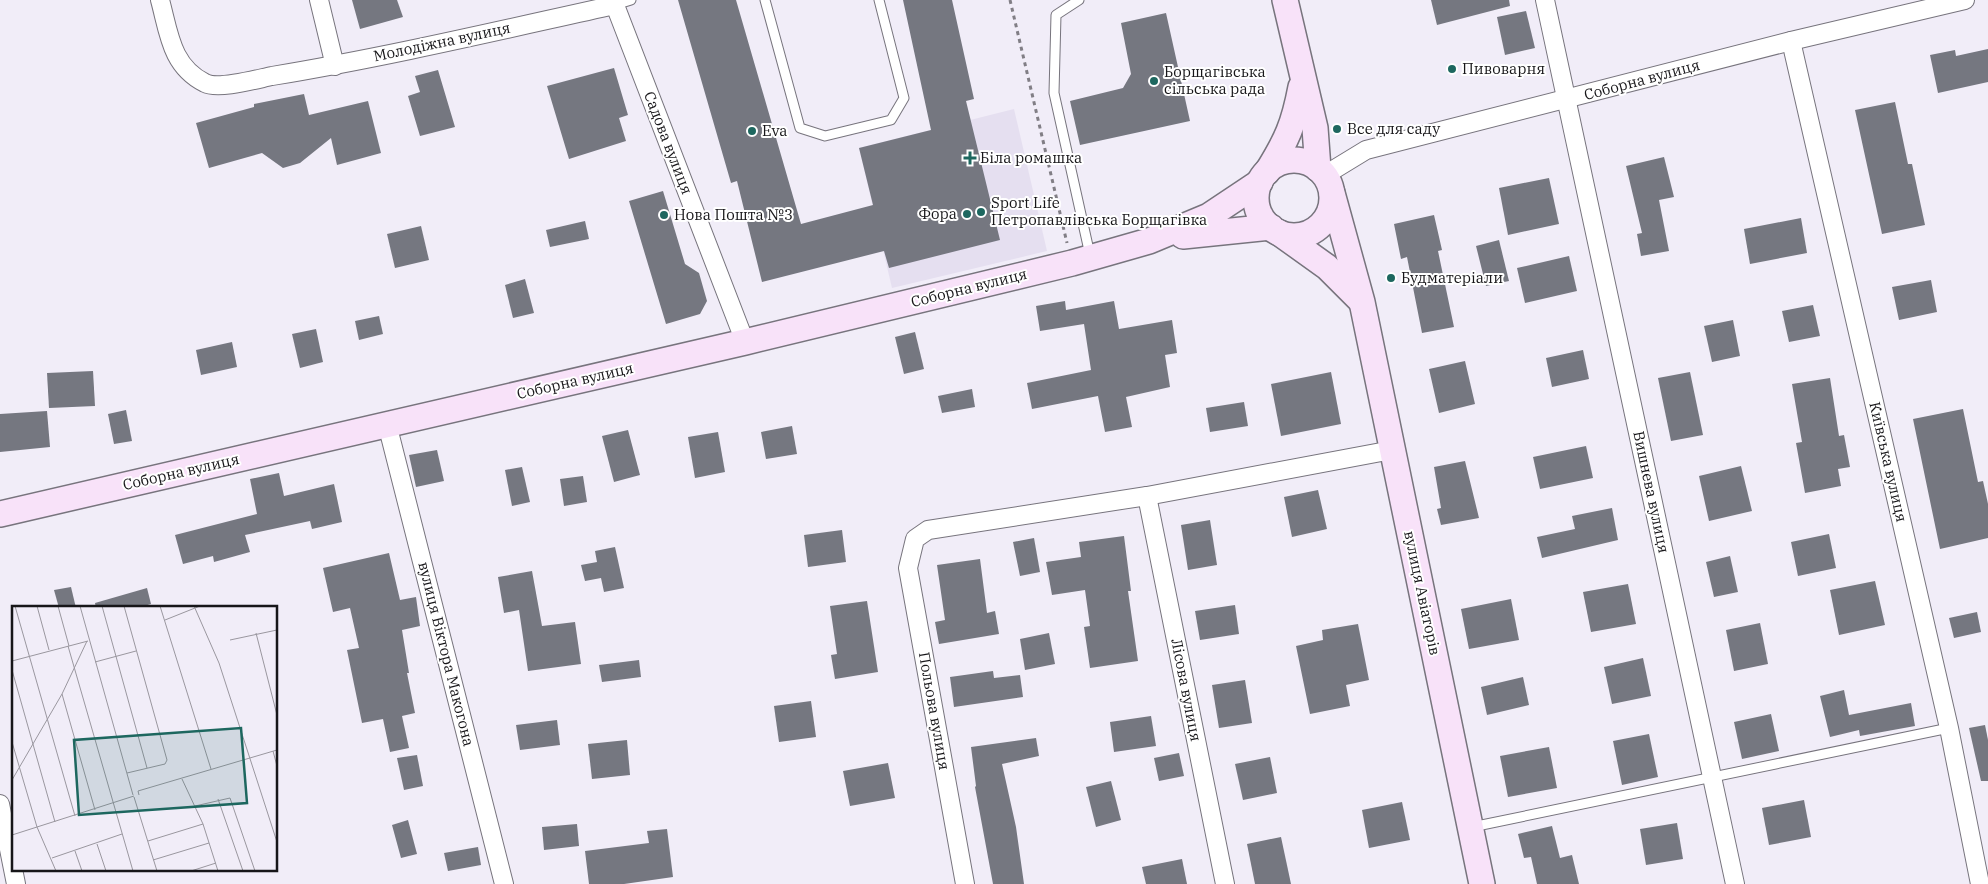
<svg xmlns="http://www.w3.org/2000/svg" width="1988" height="884" font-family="'IBM Plex Serif',serif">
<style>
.built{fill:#e5dff0}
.building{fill:#757780}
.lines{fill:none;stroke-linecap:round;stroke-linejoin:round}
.lane-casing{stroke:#77747d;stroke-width:11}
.street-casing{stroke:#77747d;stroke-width:20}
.secondary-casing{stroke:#77747d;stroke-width:28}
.path{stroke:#817e85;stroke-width:3;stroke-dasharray:4 4;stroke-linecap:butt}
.lane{stroke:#fff;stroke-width:9}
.street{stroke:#fff;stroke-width:18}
.secondary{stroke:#f8e2f9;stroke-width:25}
.poi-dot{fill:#1d675f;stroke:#fff;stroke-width:2}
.labels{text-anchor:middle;stroke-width:4;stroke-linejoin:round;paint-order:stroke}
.street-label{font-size:15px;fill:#171619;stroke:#fff}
.poi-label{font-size:15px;fill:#171619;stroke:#fff;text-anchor:start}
.inset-road{fill:none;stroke:#9a979f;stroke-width:1}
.view{fill:#1d675f;fill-opacity:0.15;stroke:#1d675f;stroke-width:2.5}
.inset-edge{fill:none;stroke:#171619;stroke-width:2.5}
</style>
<rect width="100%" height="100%" fill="#f1edf8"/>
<!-- built -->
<path class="built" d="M1014 109 1047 251 892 288 859 148Z"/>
<!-- building -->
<g class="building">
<path d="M352 0H397L403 17 360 29Z"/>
<path d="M678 0H736L801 224 873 205 859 148 931 130 903 0H952L974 99 966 101 1000 240 889 268 884 251 762 282 737 181 731 183Z"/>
<path d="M1431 0H1509L1510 6 1437 25Z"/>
<path d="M1526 11 1535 48 1505 55 1497 17Z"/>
<path d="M1166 13 1190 121 1080 145 1070 101 1123 88 1131 74 1121 23Z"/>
<path d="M1988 49V82L1938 93 1930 55 1955 50 1956 56Z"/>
<path d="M614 68 628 115 619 118 626 141 569 159 547 86Z"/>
<path d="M438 70 455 127 420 136 408 96 420 92 415 76Z"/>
<path d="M304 94 309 115 368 101 381 153 337 165 331 138 300 163 283 168 262 153 209 168 196 123 254 107V104Z"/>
<path d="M1895 102 1908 164H1912L1925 225 1882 234 1855 110Z"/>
<path d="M1664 157 1674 197 1659 200 1669 251 1641 256 1637 234 1642 233 1626 166Z"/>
<path d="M1549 178 1559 224 1508 235 1499 188Z"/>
<path d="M663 191 685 264 699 273 707 301 700 314 666 324 629 201Z"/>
<path d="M1434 215 1442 250 1438 251 1454 327 1422 333 1407 257 1401 259 1394 224Z"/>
<path d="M1801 218 1807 253 1750 264 1744 229Z"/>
<path d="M585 221 589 239 550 247 546 230Z"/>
<path d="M421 226 429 260 395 268 387 234Z"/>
<path d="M1499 240 1509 281 1486 286 1476 246Z"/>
<path d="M1569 256 1577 291 1525 303 1517 268Z"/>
<path d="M525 279 534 313 513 318 505 285Z"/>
<path d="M1931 280 1937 312 1899 320 1892 287Z"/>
<path d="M1065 301 1066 310 1114 301 1119 329 1172 320 1177 353 1165 355 1170 387 1126 397 1132 427 1105 432 1098 396 1032 409 1027 383 1091 370 1084 324 1040 331 1036 306Z"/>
<path d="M1813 305 1820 336 1789 342 1782 311Z"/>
<path d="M379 316 383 334 359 340 355 321Z"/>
<path d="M1733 320 1740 356 1712 362 1704 326Z"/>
<path d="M316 329 323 362 300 368 292 334Z"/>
<path d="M915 332 924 369 904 374 895 337Z"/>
<path d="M232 342 237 367 201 375 196 350Z"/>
<path d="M1583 350 1589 379 1552 387 1546 358Z"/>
<path d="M1465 361 1475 404 1439 413 1429 369Z"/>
<path d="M93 371 95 406 49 408 47 373Z"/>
<path d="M1331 372 1341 424 1281 436 1271 384Z"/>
<path d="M1690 372 1703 435 1671 441 1658 378Z"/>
<path d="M1830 378 1839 436 1844 435 1850 467 1838 469 1841 486 1805 493 1796 443 1802 442 1792 384Z"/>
<path d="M972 389 975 407 942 413 938 396Z"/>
<path d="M1244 402 1248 426 1210 432 1206 408Z"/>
<path d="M1963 409 1978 482 1983 481 1988 504V538L1940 549 1913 419Z"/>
<path d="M126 410 132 441 114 444 108 414Z"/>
<path d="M47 411 50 447 0 452V414Z"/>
<path d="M792 426 797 454 766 459 761 432Z"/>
<path d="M628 430 640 475 614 482 602 436Z"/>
<path d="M718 432 725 472 695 478 688 437Z"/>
<path d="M1586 446 1593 478 1540 489 1533 457Z"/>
<path d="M437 450 444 481 416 487 409 455Z"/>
<path d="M1465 461 1479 518 1441 525 1437 509 1441 508 1434 467Z"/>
<path d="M1741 466 1752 511 1709 521 1699 476Z"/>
<path d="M522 467 530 502 512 506 505 470Z"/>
<path d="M279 473 284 496 334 484 342 522 312 529 310 521 245 535 250 552 214 562 213 556 183 564 175 535 257 514 250 479Z"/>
<path d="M583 476 587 502 564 506 560 479Z"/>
<path d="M1318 490 1327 529 1292 537 1284 497Z"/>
<path d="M1612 508 1618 540 1542 558 1537 537 1575 529 1572 516Z"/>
<path d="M1210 520 1217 565 1188 570 1181 525Z"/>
<path d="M842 530 846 562 808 567 804 535Z"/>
<path d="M1829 534 1836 568 1798 576 1791 542Z"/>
<path d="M1124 536 1131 591H1128L1138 661 1090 668 1084 627 1090 626 1085 590 1052 595 1046 562 1081 557 1079 542Z"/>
<path d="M1034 538 1040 572 1020 576 1013 542Z"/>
<path d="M615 547 624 588 604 592 601 578 585 581 581 565 597 562 595 551Z"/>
<path d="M389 553 400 600 416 597 420 626 402 630 409 673H407L415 713 402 716 409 748 390 752 383 719 362 723 347 650 359 648 350 608 333 612 323 568Z"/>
<path d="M1730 556 1738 592 1714 597 1706 562Z"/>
<path d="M980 559 987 613 995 611 999 634 939 644 935 622 945 620 937 565Z"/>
<path d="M532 571 542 626 575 622 581 664 528 671 519 610 504 613 498 577Z"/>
<path d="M1875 581 1885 625 1839 635 1830 590Z"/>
<path d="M1628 584 1636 624 1591 632 1583 592Z"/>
<path d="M71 587 76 608H59L54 590Z"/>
<path d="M147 588 151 604 137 608H96L95 603Z"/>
<path d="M1511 599 1519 640 1469 649 1461 609Z"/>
<path d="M867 601 878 672 835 679 831 655 837 654 830 606Z"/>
<path d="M1235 605 1239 634 1200 640 1195 611Z"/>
<path d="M1977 612 1981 632 1954 638 1949 618Z"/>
<path d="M1760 623 1768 664 1734 671 1726 630Z"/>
<path d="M1358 624 1369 680 1346 685 1350 706 1310 714 1296 646 1323 640 1322 630Z"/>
<path d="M1049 633 1055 664 1025 670 1020 639Z"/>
<path d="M1643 658 1651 696 1612 704 1604 667Z"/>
<path d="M639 660 641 677 602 682 599 665Z"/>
<path d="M993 671 994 678 1020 675 1023 697 954 707 950 677Z"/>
<path d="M1523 677 1529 705 1487 715 1481 687Z"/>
<path d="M1245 680 1252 723 1219 728 1212 685Z"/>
<path d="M1844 690 1849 715 1911 703 1915 726 1860 736 1859 730 1830 737 1820 696Z"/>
<path d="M811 701 816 737 779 742 774 706Z"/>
<path d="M1771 714 1779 751 1742 759 1734 722Z"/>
<path d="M1151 716 1156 746 1114 752 1110 722Z"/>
<path d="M557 720 560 745 520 750 516 725Z"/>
<path d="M1985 725 1988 740V781H1981L1969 728Z"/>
<path d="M1649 734 1658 777 1622 785 1613 741Z"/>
<path d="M1036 738 1039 756 1002 764 1016 827 1024 884H993L975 787 976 786 971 747Z"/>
<path d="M627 740 630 775 592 779 588 744Z"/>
<path d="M1549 747 1557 788 1508 797 1500 756Z"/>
<path d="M1179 753 1184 776 1159 781 1154 758Z"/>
<path d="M417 755 423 786 404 790 397 758Z"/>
<path d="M1270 757 1277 793 1243 800 1235 764Z"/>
<path d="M888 763 895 798 850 806 843 771Z"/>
<path d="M1111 781 1121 820 1096 827 1086 787Z"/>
<path d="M1804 800 1811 837 1769 845 1762 808Z"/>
<path d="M1402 802 1410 840 1369 848 1362 810Z"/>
<path d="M408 820 417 854 401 858 392 825Z"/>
<path d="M1677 823 1683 859 1646 865 1640 829Z"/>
<path d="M577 824 579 846 544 850 542 827Z"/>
<path d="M1552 826 1560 858 1572 855 1579 884H1537L1531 857 1524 858 1518 834Z"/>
<path d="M667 829 673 877 624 884H589L585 851 649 843 647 831Z"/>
<path d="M1281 837 1291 884H1255L1247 844Z"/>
<path d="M478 847 481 865 448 871 444 853Z"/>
<path d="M1182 859 1187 884H1146L1142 867Z"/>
</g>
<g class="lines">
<defs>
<g id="lane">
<path d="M765 0 800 128 825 136 891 120 904 98 879 0"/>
<path d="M1079 0 1056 15 1054 93 1090 255"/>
<path d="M615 5 631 0"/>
<path d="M1472 827 1949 728"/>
</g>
<g id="street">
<path d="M160 0C169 33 171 66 205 83 218 90 257 79 272 76 387 57 501 30 615 5"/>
<path d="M319 0 335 66"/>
<path d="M613 0 745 342"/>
<path d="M1545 0 1735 884"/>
<path d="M1791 41 1949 728 1980 884"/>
<path d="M1325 175 1366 150 1791 41 1965 0"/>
<path d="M387 424 504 884"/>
<path d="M1147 496 1225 884"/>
<path d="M0 804 16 884"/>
<path d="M965 884 908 568 915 539 928 530 1147 496 1392 450"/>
</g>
<g id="secondary">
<path d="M1285 0 1315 128 1318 169"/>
<circle cx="1294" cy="198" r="38"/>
<path d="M1267 172C1287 140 1294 124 1301 87"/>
<path d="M1332 193 1362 302 1482 884"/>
<path d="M1278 232 1327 267 1360 300"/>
<path d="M1183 236 1271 227"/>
<path d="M0 514 745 342 1072 263 1149 241 1209 216 1260 182"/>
</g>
</defs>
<!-- lane casing -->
<use href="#lane" class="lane-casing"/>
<!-- street casing -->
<use href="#street" class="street-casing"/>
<!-- secondary casing -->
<use href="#secondary" class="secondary-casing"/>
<!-- path -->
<path class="path" d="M1010 0 1067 243"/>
<!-- lane -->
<use href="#lane" class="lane"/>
<!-- street -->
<use href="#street" class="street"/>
<!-- secondary -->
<use href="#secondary" class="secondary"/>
</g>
<!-- markers -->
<g class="poi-dot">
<circle cx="1452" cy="69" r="5"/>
<circle cx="1154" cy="81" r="5"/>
<circle cx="1337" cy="129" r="5"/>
<circle cx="752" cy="131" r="5"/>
<path d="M967.5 150.5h5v5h5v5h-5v5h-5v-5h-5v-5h5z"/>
<circle cx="981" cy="212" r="5"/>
<circle cx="967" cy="214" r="5"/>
<circle cx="664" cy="215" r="5"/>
<circle cx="1391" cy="278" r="5"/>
</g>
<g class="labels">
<!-- street labels -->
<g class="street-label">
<text transform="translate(442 42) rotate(-12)" y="5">Молодіжна вулиця</text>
<text transform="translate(1642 80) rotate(-15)" y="5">Соборна вулиця</text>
<text transform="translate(668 143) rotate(69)" y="5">Садова вулиця</text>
<text transform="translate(969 288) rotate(-14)" y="5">Соборна вулиця</text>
<text transform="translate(575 381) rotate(-13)" y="5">Соборна вулиця</text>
<text transform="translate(1888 462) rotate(77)" y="5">Київська вулиця</text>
<text transform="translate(181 472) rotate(-13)" y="5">Соборна вулиця</text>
<text transform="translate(1651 492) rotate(78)" y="5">Вишнева вулиця</text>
<text transform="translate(1422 593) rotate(78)" y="5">вулиця Авіаторів</text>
<text transform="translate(446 654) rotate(76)" y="5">вулиця Віктора Макогона</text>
<text transform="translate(1186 690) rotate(79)" y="5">Лісова вулиця</text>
<text transform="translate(934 711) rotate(80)" y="5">Польова вулиця</text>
</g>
<!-- poi labels -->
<g class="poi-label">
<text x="1462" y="74">Пивоварня</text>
<text x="1164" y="77">Борщагівська<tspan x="1164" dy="17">сільська рада</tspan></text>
<text x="1347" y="134">Все для саду</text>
<text x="762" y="136">Eva</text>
<text x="980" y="163">Біла ромашка</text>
<text x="991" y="208">Sport Life<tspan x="991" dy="17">Петропавлівська Борщагівка</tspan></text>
<text x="957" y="219" text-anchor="end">Фора</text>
<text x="674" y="220">Нова Пошта №3</text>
<text x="1401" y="283">Будматеріали</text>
</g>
</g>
<!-- overview -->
<g transform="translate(12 606)">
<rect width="265" height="265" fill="#f1edf8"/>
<path class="inset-road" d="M3 0 63 210M25 0 37 44M46 0 57 40M68 0 121 189M90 0 135 162M112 0 155 154 153 158 115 167M148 0 199 163M182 0 207 57 265 236M153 14 188 0M244 27 265 109M218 34 265 24M56 40 121 265M0 55 76 35M83 56 124 45M0 64 43 216M50 88 83 204M0 136 25 221 44 265M261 145 265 160M170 173 191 218 206 265M0 174 50 88 75 35M127 189 126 185 265 144M122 191 145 265M206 193 231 265M183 200 218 192 243 265M0 229 122 190M136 235 191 218M85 238 94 265M63 245 70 265M40 252 110 228M141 254 197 237M179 265 204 257"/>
<path class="view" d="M229 122 235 197 67 209 62 134Z"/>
<rect width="265" height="265" class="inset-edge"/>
</g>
</svg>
